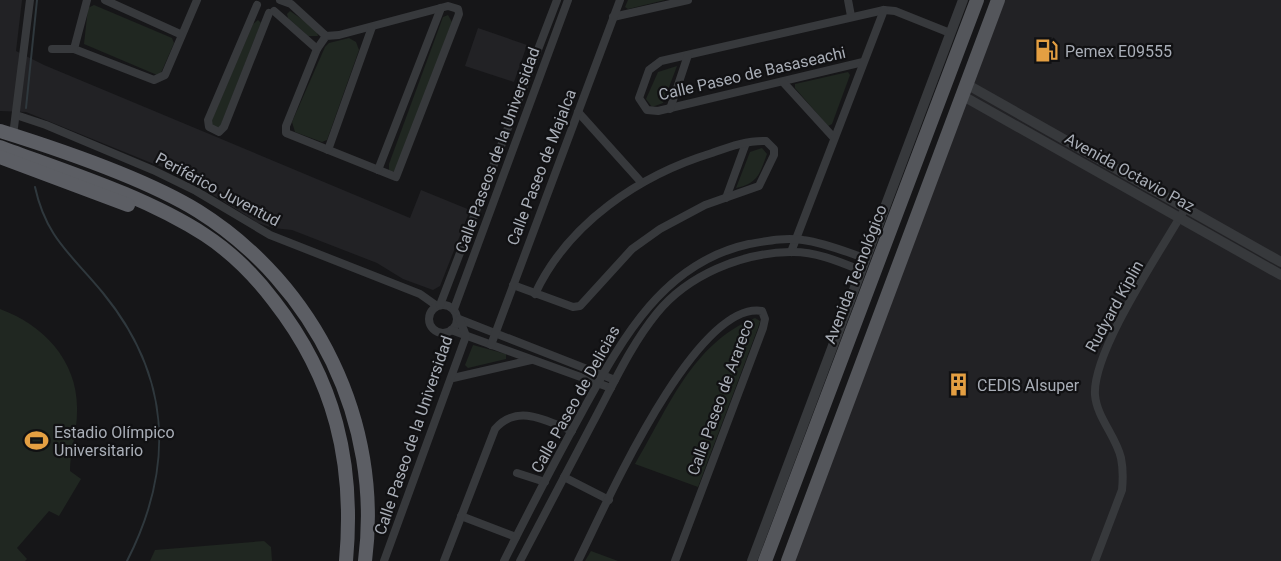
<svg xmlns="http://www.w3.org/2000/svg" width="1281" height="561" font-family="Roboto,sans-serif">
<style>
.built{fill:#222225}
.green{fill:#202721}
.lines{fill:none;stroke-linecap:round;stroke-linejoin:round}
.stream{stroke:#2f383d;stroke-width:2}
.minor{stroke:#37393c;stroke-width:8}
.tertiary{stroke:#37393c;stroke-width:10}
.primary{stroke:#54565b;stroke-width:14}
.trunk{stroke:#5c5e64;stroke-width:14}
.labels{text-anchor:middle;stroke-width:4.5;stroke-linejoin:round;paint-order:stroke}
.poi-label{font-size:16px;fill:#a9aeb7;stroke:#111113;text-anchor:start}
.street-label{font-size:16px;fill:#a9aeb7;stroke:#111113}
</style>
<rect width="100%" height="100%" fill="#161618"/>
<!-- built -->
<g class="built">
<path d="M0 0H22L16 51 44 65 410 218 421 190 470 210 440 286 433 290 403 279 377 263 292 230 273 228 258 223 181 175 26 112 0 111Z"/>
<path d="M1005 0H1281V561H790Z"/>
<path d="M478 28 527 45 514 82 465 66Z"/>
</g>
<!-- green -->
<g class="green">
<path d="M628 0H665L628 9 625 7Z"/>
<path d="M94 5 172 38 174 43 161 73 157 75 84 44 88 8Z"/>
<path d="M290 11 316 29 318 36H308L288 18 287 14Z"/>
<path d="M448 15 452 22 398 168 393 172 389 170V164L443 17Z"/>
<path d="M258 20 261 23 220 127 215 129 211 122 253 24Z"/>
<path d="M349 38 356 42 359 50 327 140 322 142 295 132 292 122 325 47 329 43Z"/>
<path d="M677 66 663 103 652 107 646 99 658 72Z"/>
<path d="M848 72 850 75 832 124 828 126 795 88V84Z"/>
<path d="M762 148 767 154C760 173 758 184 736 188L750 152Z"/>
<path d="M0 309C44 325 79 362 77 412 77 432 70 451 70 471L81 479 59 516 49 511 17 548 27 559 25 561H0Z"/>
<path d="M755 318 760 321 758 328 698 487 635 464C668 409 692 343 755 318Z"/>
<path d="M473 345 506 354V359L468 368 465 365Z"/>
<path d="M264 541 271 547 272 561H150L155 550Z"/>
<path d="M591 551 618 561H585Z"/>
</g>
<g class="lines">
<!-- stream -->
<g class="stream">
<path d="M26 108 37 0"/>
<path d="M35 187C46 238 72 255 103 293 171 376 175 467 127 561"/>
</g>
<!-- minor -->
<g class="minor">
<path d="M87 0 74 49 154 80 165 75 197 0"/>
<path d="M105 0 180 34"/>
<path d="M280 0 291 4 326 36 339 35 448 6 458 9 459 14 396 177 286 133V126L317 49 326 36"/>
<path d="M848 0 851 16"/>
<path d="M257 5 208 120 209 127 219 132 224 127 269 13"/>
<path d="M274 11 317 49"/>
<path d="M613 17 688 0"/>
<path d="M52 49H74"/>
<path d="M863 62 658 111 647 110 639 98 649 70 661 61 884 10 895 11 950 33"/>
<path d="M783 82 834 138"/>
<path d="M670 109 688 55"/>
<path d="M578 112 641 182"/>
<path d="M16 115 46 125 153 170 196 191 270 235 420 294 437 306"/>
<path d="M13 135 30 0"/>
<path d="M328 150 372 27"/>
<path d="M378 170 441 8"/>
<path d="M726 198 746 143"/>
<path d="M791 252 884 10"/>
<path d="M513 285 573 307 580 306 632 249 660 229 705 205 759 186 774 155V149L766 141C748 140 729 147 712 153 640 175 568 223 535 294"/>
<circle cx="443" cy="319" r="14"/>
<path d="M440 305 557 0"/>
<path d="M454 309 568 0"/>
<path d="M459 319 615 380"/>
<path d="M451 330 611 388"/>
<path d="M491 345 620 0"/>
<path d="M453 378 531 360"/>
<path d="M517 473 545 482"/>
<path d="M564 477 609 500"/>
<path d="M461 516 516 537"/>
<path d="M384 561 466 336 460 320"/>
<path d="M444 561 495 429C517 403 547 421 572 431"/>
<path d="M504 561C529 511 555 461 582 412 621 341 662 263 749 244 767 241 785 237 803 240 825 243 844 251 864 258"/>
<path d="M520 561C544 515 568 469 592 424 612 387 630 346 657 313 688 275 741 253 790 252 814 251 838 261 860 270"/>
<path d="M578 561C604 509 695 300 762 311L765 319 763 328 675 561"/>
<path d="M1095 561 1122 490C1123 480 1123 468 1121 458 1116 436 1097 418 1095 395 1092 351 1162 249 1186 207"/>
</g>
<!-- tertiary -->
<g class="tertiary">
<path d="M968 85 1281 262"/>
<path d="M963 96 1281 275"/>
<path d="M752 561 963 0"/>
</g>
<!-- primary -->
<g class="primary">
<path d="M765 561 977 0"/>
<path d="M788 561 998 0"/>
</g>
<!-- trunk -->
<g class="trunk">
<path d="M0 131C61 150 144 178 198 211 316 285 383 423 365 561"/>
<path d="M0 147C67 172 145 196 205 235 231 252 255 276 274 301 335 379 355 463 346 561"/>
<path d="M0 157 128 205"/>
</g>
</g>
<!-- icons -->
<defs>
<symbol id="fuel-bare" viewBox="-9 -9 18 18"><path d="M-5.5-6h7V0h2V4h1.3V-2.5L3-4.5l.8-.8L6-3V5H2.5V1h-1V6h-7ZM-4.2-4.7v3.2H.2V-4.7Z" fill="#e49f42" stroke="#111113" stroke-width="2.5" paint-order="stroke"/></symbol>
<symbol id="building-bare" viewBox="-9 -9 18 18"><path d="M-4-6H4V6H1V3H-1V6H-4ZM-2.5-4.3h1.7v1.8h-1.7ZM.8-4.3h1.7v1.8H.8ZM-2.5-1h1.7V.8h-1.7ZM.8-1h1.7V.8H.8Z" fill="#e49f42" stroke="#111113" stroke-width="2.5" paint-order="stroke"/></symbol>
<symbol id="stadium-bare" viewBox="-9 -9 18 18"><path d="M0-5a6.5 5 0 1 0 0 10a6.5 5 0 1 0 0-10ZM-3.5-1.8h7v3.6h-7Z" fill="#e49f42" stroke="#111113" stroke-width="2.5" paint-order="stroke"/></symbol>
</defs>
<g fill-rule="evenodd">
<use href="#fuel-bare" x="1030" y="34" width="33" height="33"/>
<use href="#building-bare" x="942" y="368" width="33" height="33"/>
<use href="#stadium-bare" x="20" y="424" width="33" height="33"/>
</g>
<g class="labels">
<!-- poi labels -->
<g class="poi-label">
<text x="1065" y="57">Pemex E09555</text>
<text x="977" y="391">CEDIS Alsuper</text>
<text x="54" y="438">Estadio Olímpico<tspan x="54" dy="18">Universitario</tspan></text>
</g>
<!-- street labels -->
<g class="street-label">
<text transform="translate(752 73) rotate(-13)" y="6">Calle Paseo de Basaseachi</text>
<text transform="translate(497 150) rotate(-70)" y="6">Calle Paseos de la Universidad</text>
<text transform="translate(541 167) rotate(-69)" y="6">Calle Paseo de Majalca</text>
<text transform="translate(1130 172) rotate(29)" y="6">Avenida Octavio Paz</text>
<text transform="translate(218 189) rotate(28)" y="6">Periférico Juventud</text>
<text transform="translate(855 274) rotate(-69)" y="6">Avenida Tecnológico</text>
<text transform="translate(1114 306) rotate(-61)" y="6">Rudyard Kiplin</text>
<text transform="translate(720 397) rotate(-70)" y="6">Calle Paseo de Arareco</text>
<text transform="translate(575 399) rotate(-61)" y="6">Calle Paseo de Delicias</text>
<text transform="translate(413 435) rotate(-71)" y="6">Calle Paseo de la Universidad</text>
</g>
</g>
</svg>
